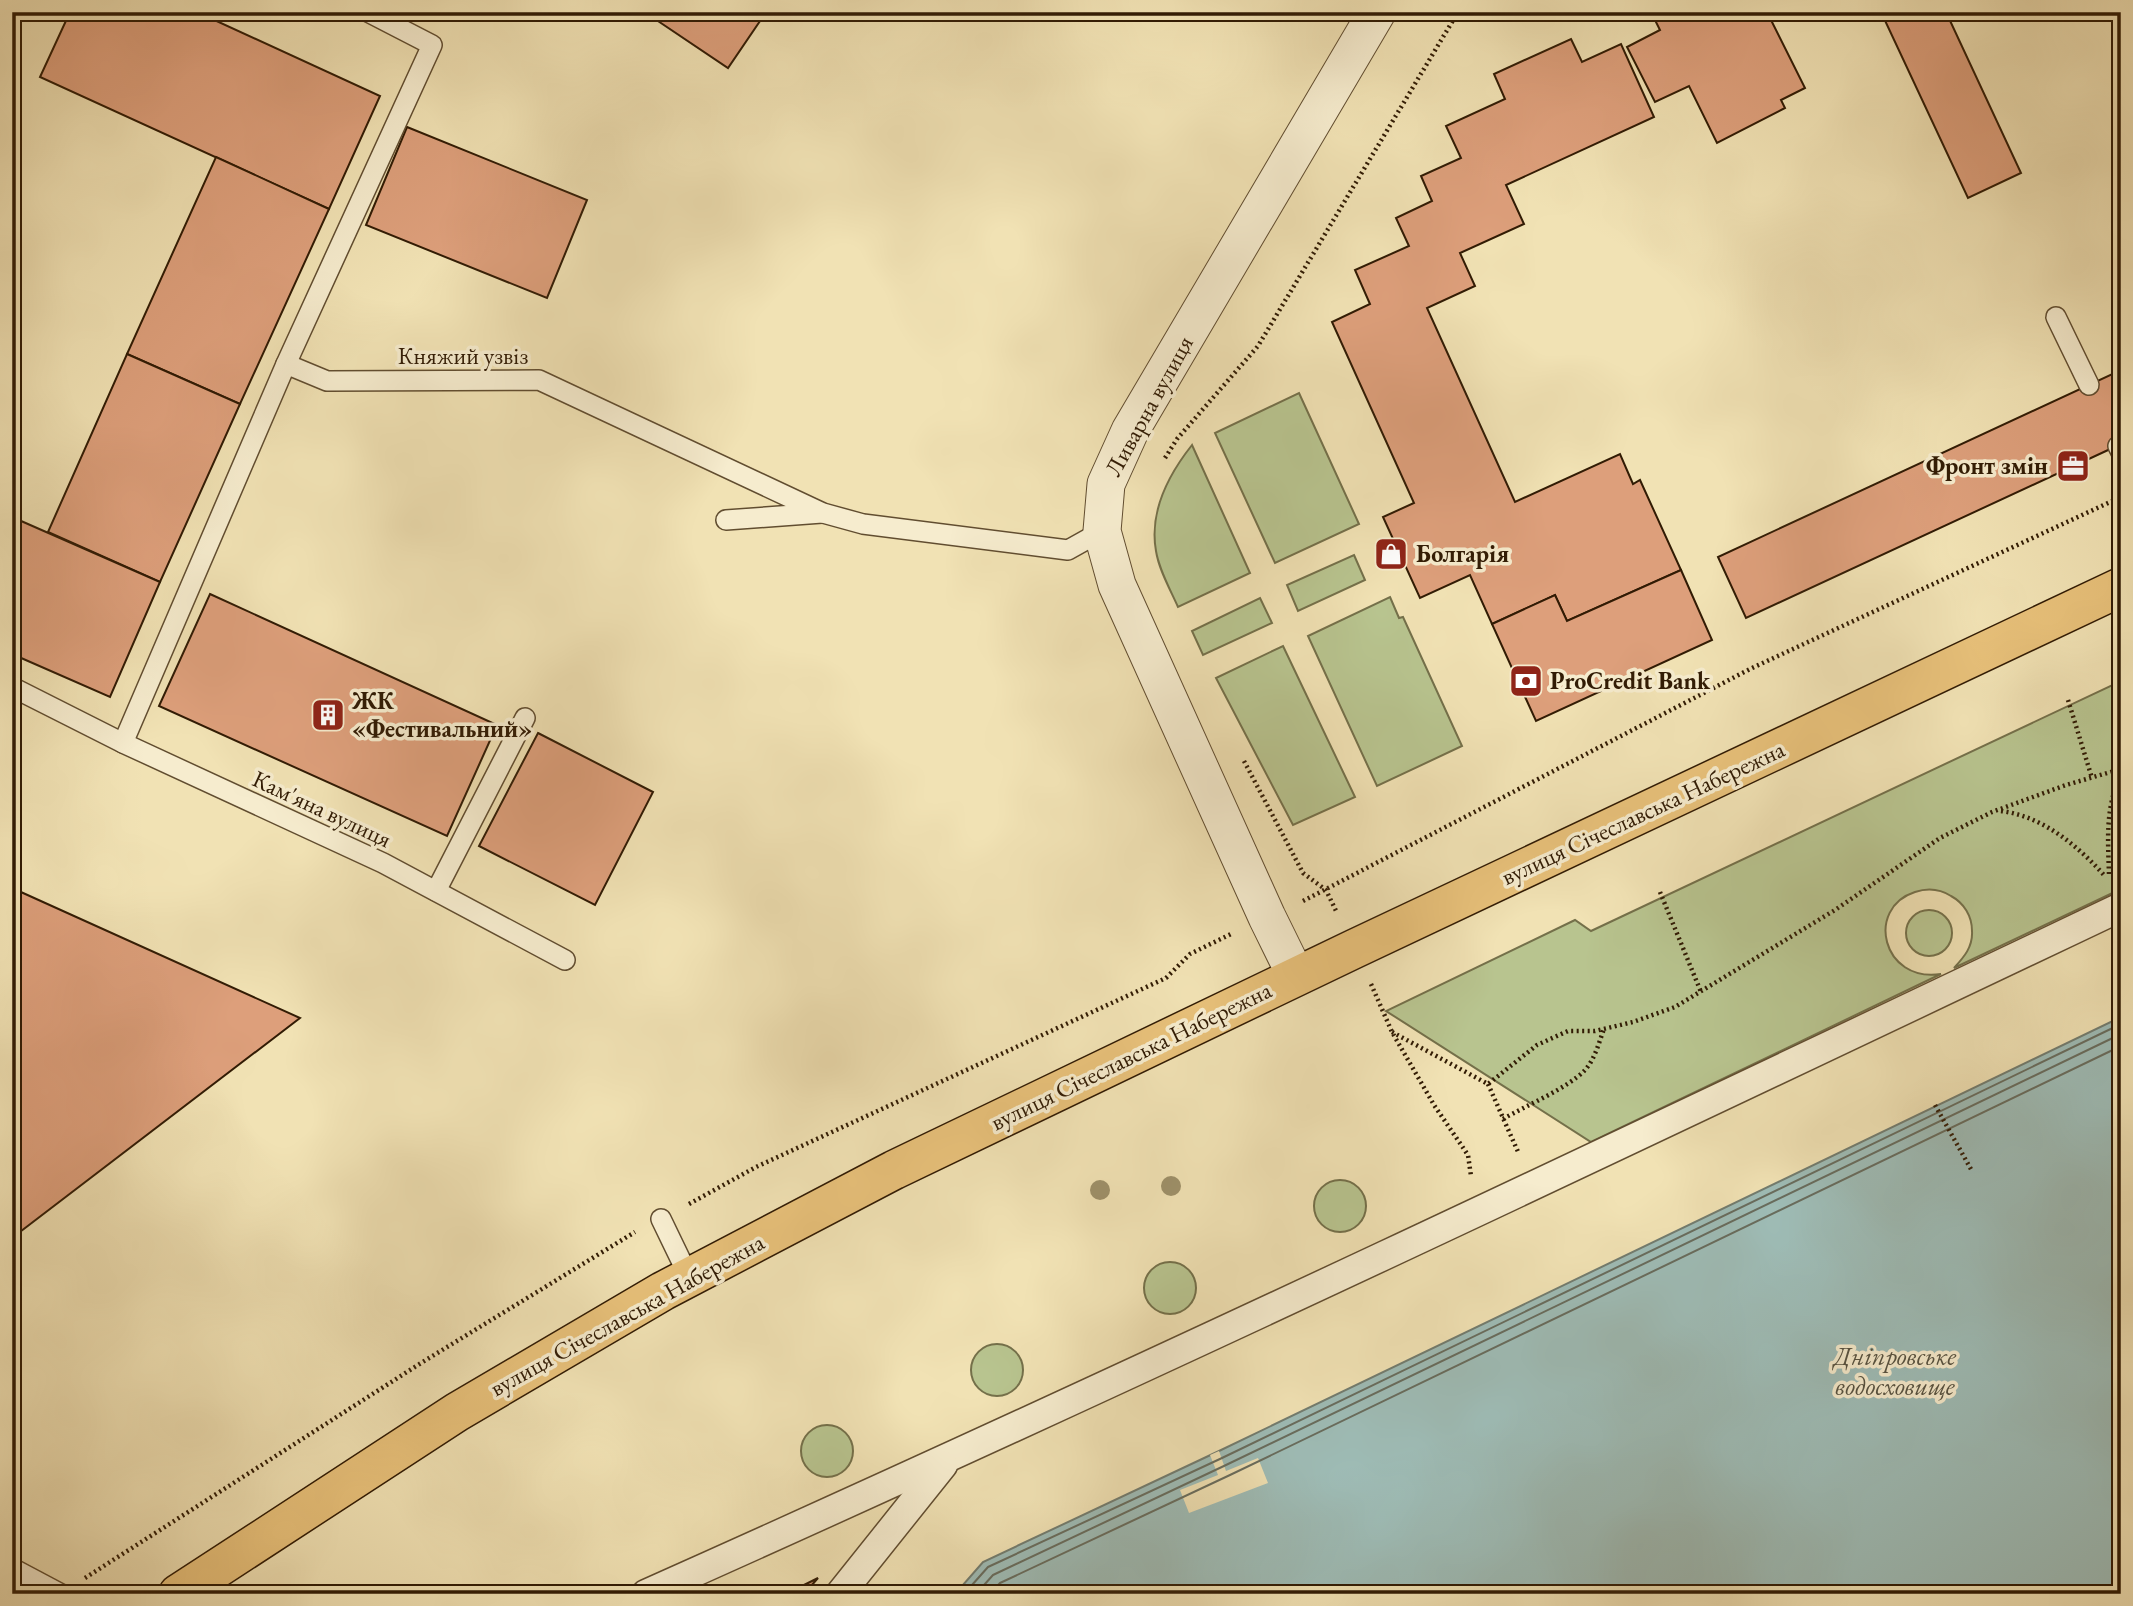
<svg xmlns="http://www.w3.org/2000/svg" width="2133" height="1606" font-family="'EB Garamond',serif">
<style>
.green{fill:#b8c48f;stroke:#74704a;stroke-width:2}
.water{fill:#9ebcb6;stroke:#727c6f;stroke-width:2}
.pier{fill:#f1e2b4}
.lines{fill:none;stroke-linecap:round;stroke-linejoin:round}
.shore{stroke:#686c5d;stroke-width:2}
.building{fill:#dd9f7b;stroke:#311b04;stroke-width:2}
.service-casing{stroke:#614d30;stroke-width:22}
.pedestrian-casing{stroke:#614d30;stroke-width:31}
.minor-casing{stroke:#614d30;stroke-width:39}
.primary-casing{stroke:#311b04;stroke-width:41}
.path{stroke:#311b04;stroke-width:4.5;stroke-dasharray:2 3.5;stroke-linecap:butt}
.service{stroke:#f6ecce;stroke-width:19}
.pedestrian{stroke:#f6ecce;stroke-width:28}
.minor{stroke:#f6ecce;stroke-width:37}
.primary{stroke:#e8c17a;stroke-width:38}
.tree{fill:#9e916a}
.labels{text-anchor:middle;stroke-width:7;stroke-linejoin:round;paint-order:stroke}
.street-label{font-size:24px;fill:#311b04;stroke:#f6ecce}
.poi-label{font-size:24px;font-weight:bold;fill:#311b04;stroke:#f6ecce;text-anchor:start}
.water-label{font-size:26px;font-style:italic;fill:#575342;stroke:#f6ecce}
</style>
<rect width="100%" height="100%" fill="#f1e2b4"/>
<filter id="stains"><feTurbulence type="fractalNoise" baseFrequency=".00286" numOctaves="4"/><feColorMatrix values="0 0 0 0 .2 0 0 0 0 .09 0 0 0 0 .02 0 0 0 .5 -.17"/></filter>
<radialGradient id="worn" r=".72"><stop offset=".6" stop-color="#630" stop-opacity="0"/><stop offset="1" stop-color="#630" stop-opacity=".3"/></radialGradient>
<!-- green -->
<g class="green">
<path d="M1299 393 1359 524 1275 563 1215 433Z"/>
<path d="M1192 445 1250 573 1178 607C1170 589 1159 570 1156 551 1149 512 1169 474 1192 445Z"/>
<path d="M1354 555 1365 580 1298 611 1287 585Z"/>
<path d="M1390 597 1399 618 1403 617 1462 746 1377 786 1308 636Z"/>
<path d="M1260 598 1272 623 1203 655 1192 631Z"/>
<path d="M1283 646 1355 797 1293 825 1216 678Z"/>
<path d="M2121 681V889L1954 968C1964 957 1973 947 1972 931 1972 916 1964 903 1951 896 1940 889 1927 888 1915 892 1865 908 1882 983 1941 974L1591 1142 1386 1011 1575 920 1591 931Z"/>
<circle cx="1929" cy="933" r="23"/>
<circle cx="1340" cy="1206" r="26"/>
<circle cx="1170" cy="1288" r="26"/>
<circle cx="997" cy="1370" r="26"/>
<circle cx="827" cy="1451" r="26"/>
</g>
<!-- water -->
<path class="water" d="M2121 1017V1594H955L983 1562 1219 1451Z"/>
<!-- pier -->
<path class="pier" d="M1219 1451 1226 1471 1258 1458 1268 1483 1189 1513 1180 1490 1218 1475 1210 1455Z"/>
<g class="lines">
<!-- shore -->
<g class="shore">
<path d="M964 1594 988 1567 1222 1458 2121 1024"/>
<path d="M976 1594 993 1575 1226 1465 2121 1034"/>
<path d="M990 1594 1000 1583 1230 1475 2121 1046"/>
</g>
</g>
<!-- building -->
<g class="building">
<path d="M70 12H197L380 96 329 209 40 77Z"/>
<path d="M655 12H747L760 21 728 68 652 17Z"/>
<path d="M1651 12H1737L1740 19 1753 12H1767L1805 88 1781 100 1785 108 1717 143 1689 86 1655 102 1627 47 1660 30Z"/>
<path d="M1881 12H1946L2021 173 1968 198Z"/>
<path d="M1571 39 1582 62 1621 44 1654 117 1506 185 1524 224 1460 253 1475 286 1427 308 1515 502 1620 454 1633 484 1640 480 1681 570 1567 621 1555 595 1492 624 1470 575 1420 598 1383 517 1414 503 1332 322 1370 304 1355 270 1409 246 1396 218 1432 201 1421 176 1461 158 1446 126 1505 99 1494 74Z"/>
<path d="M407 127 587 200 547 298 366 225Z"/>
<path d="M216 157 329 209 240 404 127 354Z"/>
<path d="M127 354 240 404 160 582 48 532Z"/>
<path d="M2121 370V444L1746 618 1718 557Z"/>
<path d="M12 517 160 582 110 697 12 654Z"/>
<path d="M1681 570 1712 640 1536 721 1492 624 1555 595 1567 621Z"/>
<path d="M210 594 497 725 447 836 159 706Z"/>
<path d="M538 733 653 792 595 905 479 846Z"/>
<path d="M12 888 300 1018 12 1238Z"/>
<path d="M818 1578 804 1594H786Z"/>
</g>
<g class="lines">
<defs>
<g id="service">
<path d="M2056 317 2089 385"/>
<path d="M286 364 432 45 368 12"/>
<path d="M2118 446 2121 452"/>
<path d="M726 520 822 513"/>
<path d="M12 687 123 743 383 863 565 960"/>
<path d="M123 743 286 364 327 381 539 380 823 513 863 524 1068 550 1102 531"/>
<path d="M436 891 525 718"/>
<path d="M661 1219 689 1277"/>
<path d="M12 1568 61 1594"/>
</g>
<g id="pedestrian">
<path d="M646 1594C1141 1373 1631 1140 2121 907"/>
<path d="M840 1594 943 1465"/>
</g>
<path id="minor" d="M1296 976 1267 917 1117 585 1102 531 1106 484 1130 431 1377 12"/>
<path id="primary" d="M178 1594 457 1412 663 1291 894 1170 1354 949 2121 587"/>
</defs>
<!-- service casing -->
<use href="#service" class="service-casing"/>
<!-- pedestrian casing -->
<use href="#pedestrian" class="pedestrian-casing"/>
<!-- minor casing -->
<use href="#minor" class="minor-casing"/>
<!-- primary casing -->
<use href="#primary" class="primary-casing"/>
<!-- path -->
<g class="path">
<path d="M1165 458 1177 439 1258 346 1458 12"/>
<path d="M2068 700 2092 778"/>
<path d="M1244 761 1303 873 1326 890 1337 913"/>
<path d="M2001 811C2042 816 2077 845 2104 875"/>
<path d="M2109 874C2108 840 2105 806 2121 776"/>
<path d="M1660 892 1701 992"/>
<path d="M1303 901 1752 668 2121 497"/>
<path d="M1371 984 1392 1032 1434 1105 1468 1155 1471 1176"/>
<path d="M1392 1032 1488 1084 1537 1045 1568 1031H1595L1633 1022 1675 1007 1835 910 1940 838 1992 812 2066 785 2121 769"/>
<path d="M1488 1084 1519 1154"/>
<path d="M1935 1105 1972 1171"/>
<path d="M1503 1119C1527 1105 1568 1088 1585 1070 1595 1059 1599 1042 1604 1029"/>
<path d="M689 1204 756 1167 1166 978 1190 954 1231 934"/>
<path d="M85 1578 421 1363 635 1232"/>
</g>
<!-- service -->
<use href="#service" class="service"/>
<!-- pedestrian -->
<use href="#pedestrian" class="pedestrian"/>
<!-- minor -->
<use href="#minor" class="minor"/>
<!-- primary -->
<use href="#primary" class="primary"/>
</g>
<!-- trees -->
<g class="tree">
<circle cx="1171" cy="1186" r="10"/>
<circle cx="1100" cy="1190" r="10"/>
</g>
<!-- icons -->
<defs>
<symbol id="office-square" viewBox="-11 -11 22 22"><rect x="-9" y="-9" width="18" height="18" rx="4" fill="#8f2418" stroke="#f6ecce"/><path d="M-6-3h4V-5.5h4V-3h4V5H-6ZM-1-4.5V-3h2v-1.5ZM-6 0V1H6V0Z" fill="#fff"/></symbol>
<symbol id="shop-square" viewBox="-11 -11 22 22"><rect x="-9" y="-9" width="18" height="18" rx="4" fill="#8f2418" stroke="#f6ecce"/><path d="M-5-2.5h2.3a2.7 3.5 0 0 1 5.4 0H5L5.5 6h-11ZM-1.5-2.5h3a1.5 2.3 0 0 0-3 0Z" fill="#fff"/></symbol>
<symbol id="bank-square" viewBox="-11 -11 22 22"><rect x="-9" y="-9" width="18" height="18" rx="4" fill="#8f2418" stroke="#f6ecce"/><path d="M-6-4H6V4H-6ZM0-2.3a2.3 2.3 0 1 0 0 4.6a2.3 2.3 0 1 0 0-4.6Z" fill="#fff"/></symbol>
<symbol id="building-square" viewBox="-11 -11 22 22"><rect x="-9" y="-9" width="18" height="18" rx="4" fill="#8f2418" stroke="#f6ecce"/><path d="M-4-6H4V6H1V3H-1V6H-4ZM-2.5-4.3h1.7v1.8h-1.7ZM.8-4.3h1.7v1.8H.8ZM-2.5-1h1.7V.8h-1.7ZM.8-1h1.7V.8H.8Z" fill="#fff"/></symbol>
</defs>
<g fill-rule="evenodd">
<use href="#office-square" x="2054" y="447" width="38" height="38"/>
<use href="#shop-square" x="1372" y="535" width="38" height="38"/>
<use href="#bank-square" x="1507" y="662" width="38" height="38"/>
<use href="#building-square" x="309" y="696" width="38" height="38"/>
</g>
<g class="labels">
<!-- street labels -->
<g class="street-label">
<text x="463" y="364">Княжий узвіз</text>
<text transform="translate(1149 406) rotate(-61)" y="8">Ливарна вулиця</text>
<text transform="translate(322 809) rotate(25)" y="8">Кам'яна вулиця</text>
<text transform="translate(1643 813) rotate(-25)" y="8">вулиця Січеславська Набережна</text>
<text transform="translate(1131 1056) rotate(-26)" y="8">вулиця Січеславська Набережна</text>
<text transform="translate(627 1315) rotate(-29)" y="8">вулиця Січеславська Набережна</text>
</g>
<!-- poi labels -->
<g class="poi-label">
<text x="2048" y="474" text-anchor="end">Фронт змін</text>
<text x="1416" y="562">Болгарія</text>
<text x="1550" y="689">ProCredit Bank</text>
<text x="352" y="709">ЖК<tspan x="352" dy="28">«Фестивальний»</tspan></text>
</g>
<!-- water labels -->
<g class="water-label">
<text x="1895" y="1365">Дніпровське<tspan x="1895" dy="30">водосховище</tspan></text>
</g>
</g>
<!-- margin -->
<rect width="2133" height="1606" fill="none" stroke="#f1e2b4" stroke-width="42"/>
<rect x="14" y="14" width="2105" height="1578" fill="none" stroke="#311b04" stroke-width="3.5"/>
<rect x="21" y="21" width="2091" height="1564" fill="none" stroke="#311b04" stroke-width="2"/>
<rect width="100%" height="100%" filter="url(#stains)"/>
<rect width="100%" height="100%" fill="url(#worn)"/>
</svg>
